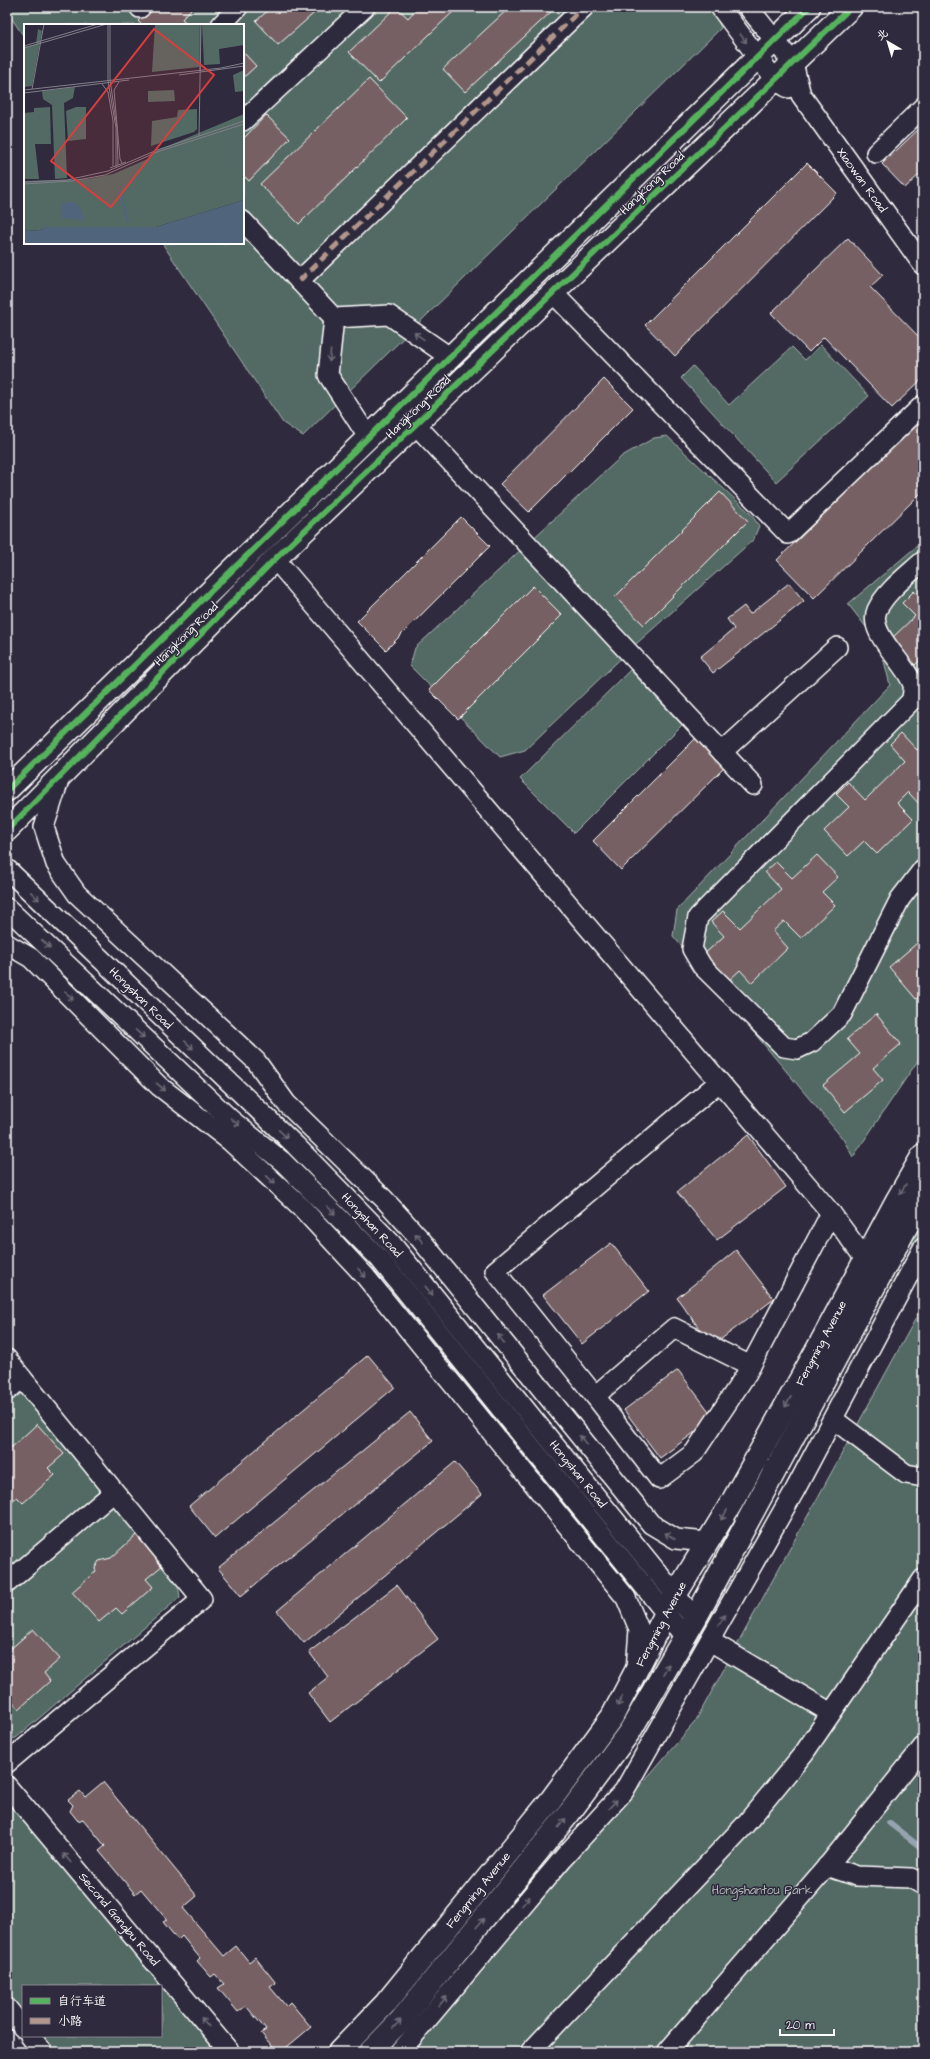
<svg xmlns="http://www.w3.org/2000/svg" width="930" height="2059" font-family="'Architects Daughter','LXGW WenKai TC',sans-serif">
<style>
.green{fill:#536964;stroke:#a9b4b2}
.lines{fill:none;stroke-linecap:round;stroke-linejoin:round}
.stream{stroke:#96a3b0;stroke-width:5.5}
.building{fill:#766164;stroke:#fff}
.minor-casing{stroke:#fff;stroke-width:22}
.major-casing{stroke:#fff;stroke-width:25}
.minor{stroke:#2f2a3d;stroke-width:19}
.major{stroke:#2f2a3d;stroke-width:22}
.quiet{stroke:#b2968c;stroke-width:5;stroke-dasharray:10 5;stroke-linecap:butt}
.cycleway-casing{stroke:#2f2a3d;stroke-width:8}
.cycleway{stroke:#56b35d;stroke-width:6}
.oneway{stroke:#6d6a77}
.labels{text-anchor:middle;stroke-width:3;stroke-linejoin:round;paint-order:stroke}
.street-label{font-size:12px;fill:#fff;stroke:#2f2a3d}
.park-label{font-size:12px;fill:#b2bcb9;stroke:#2f2a3d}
.inset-river{fill:none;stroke:#50657b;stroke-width:2}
.inset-road{fill:none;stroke:#827f8b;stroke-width:1}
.view{fill:#da3e3e;fill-opacity:0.15;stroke:#da3e3e;stroke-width:2}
.inset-edge{fill:none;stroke:#fff;stroke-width:2}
</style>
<rect width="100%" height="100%" fill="#2f2a3d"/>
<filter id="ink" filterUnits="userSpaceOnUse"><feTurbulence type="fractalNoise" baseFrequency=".025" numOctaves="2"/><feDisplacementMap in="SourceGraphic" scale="8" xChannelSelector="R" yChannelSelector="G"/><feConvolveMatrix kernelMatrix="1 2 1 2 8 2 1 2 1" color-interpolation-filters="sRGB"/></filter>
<g filter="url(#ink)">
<!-- green -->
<g class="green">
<path d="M7 7H712L721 28 303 436 283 423 162 243H243V25H25V38L7 12Z"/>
<path d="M821 345 869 396 776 482 681 378 693 366 729 405 792 347 805 360Z"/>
<path d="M667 436 751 514 759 526 753 540 636 644 525 750 500 757 410 666 415 648 622 456 654 438Z"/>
<path d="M923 541V1053L853 1157 843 1139 673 936 677 910 890 685 880 645 848 604Z"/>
<path d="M630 670 682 725 574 833 520 779Z"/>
<path d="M923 1202V1257L905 1233Z"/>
<path d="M923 1305V2052H380L492 1957 695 1722Z"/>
<path d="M7 1369 169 1571 178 1585 180 1597 16 1738 7 1739Z"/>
<path d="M7 1786 230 2052H43L30 2036H161V1986H23V2028L7 2008Z"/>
</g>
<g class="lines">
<!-- stream -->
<path class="stream" d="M889 1823 923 1849"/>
</g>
<!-- building -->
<g class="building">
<path d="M151 7H193L182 19 189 25H142L138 21Z"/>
<path d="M272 7H321L278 45 256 21Z"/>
<path d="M396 7 408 18 418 7H458L379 83 349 52Z"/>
<path d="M510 7H554L553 10 465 92 443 69Z"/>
<path d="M243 52 256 66 243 78Z"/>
<path d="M369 79 407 118 299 224 260 184Z"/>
<path d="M266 115 290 138 249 181 243 175V139Z"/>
<path d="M923 125V171L905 188 882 164Z"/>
<path d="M807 163 837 193 675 356 645 325Z"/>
<path d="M848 238 883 275 870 287 923 341V378L892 408 824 337 809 352 771 313Z"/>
<path d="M604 379 633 408 529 512 500 484Z"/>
<path d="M923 417V491L814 598 777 560Z"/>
<path d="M720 492 748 521 644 625 615 597Z"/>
<path d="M461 517 490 546 386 650 357 621Z"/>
<path d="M789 583 804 601 713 673 700 657 734 629 727 619 744 606 750 614Z"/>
<path d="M533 586 562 615 458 719 429 690Z"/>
<path d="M914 591 923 600V657L915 665 890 640 915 616 902 603Z"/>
<path d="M901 733 917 750 923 744V808L908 792 897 803 913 819 877 854 864 841 848 856 824 831 849 807 836 794 848 782 865 800 905 761 890 744Z"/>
<path d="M697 737 726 766 621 870 593 841Z"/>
<path d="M817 855 838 877 822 892 835 905 801 938 784 921 773 931 788 948 752 983 740 970 724 985 699 959 724 936 711 922 723 911 740 928 781 889 765 872 776 862 792 878Z"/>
<path d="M923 938V993L916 999 889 967Z"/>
<path d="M876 1014 901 1044 873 1068 883 1080 845 1112 823 1085 860 1054 847 1039Z"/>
<path d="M748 1135 786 1187 717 1240 677 1192Z"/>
<path d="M611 1243 649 1291 582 1344 543 1295Z"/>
<path d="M736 1250 774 1299 712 1346 677 1298Z"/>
<path d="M368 1355 395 1387 215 1538 189 1506Z"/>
<path d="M678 1370 714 1418 660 1458 624 1410Z"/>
<path d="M410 1412 433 1441 241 1596 218 1568Z"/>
<path d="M37 1424 64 1454 48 1468 55 1475 23 1503 17 1497 7 1505V1447H12Z"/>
<path d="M455 1462 482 1494 304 1643 277 1611Z"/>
<path d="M136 1535 163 1565 146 1579 153 1587 122 1614 116 1608 99 1622 72 1592 96 1571 95 1568 99 1561 111 1558Z"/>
<path d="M397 1585 438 1639 330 1722 308 1693 328 1677 309 1652Z"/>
<path d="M33 1629 60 1659 44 1673 50 1681 19 1709 13 1702 7 1707V1652Z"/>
<path d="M103 1782 197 1896 183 1908 224 1956 236 1946 249 1962 255 1957 276 1983 270 1987 286 2006 290 2002 311 2027 281 2052H277L261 2033 266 2030 246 2006 238 2012 218 1988 224 1984 215 1974 211 1977 197 1961 200 1958 182 1936 178 1940 163 1922 167 1920 141 1889 135 1894 99 1851 105 1846 83 1819 78 1821 70 1811 73 1805 68 1800 80 1791 85 1797Z"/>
</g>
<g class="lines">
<defs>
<g id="minor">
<path d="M720 7 775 80 788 88"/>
<path d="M748 7 793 63 801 95 923 265"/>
<path d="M140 8 141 7"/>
<path d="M221 25 238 7"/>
<path d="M243 121 365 7"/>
<path d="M876 153 923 107"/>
<path d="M243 221 334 318"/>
<path d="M299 281 584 7"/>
<path d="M553 293 788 534 923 405"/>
<path d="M416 425 753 785"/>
<path d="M368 437 328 375 334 318 389 315 451 358"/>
<path d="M275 559 831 1213 865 1259"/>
<path d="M923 561C908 575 886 591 877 610 867 634 906 662 913 685 914 689 912 695 912 700L698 917 692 949 702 966 784 1047 797 1049 812 1042 842 1014 900 899 923 869"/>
<path d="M722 752 837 647"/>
<path d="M60 777 44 827 56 864 77 894 256 1061 286 1103 384 1199 421 1240 651 1524 676 1539 707 1542"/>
<path d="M7 869 295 1145 391 1243 695 1619"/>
<path d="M7 908 230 1119 283 1162 379 1258 685 1637"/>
<path d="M7 944 31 958 159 1086 230 1141 300 1206 365 1276 626 1598 639 1629 636 1670"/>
<path d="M7 1359 22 1378"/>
<path d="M751 1366 674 1328 595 1396 659 1479 694 1453 747 1373 831 1213"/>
<path d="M7 1391 22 1378 202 1599 7 1763"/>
<path d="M595 1396 495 1271 719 1082"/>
<path d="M833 1419 906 1474 923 1477"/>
<path d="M7 1583 114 1492"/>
<path d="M710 1641 831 1713"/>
<path d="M7 1786 230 2052"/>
<path d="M827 1866 857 1876 911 1878 923 1885"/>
<path d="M7 2008 23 2028"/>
<path d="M30 2036 43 2052"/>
<path d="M400 2052 564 1857 624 1791 795 1490 923 1248"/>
<path d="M530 2052 744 1826 804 1753 923 1579"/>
<path d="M667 2052 830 1863 923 1747"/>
</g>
<g id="major">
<path d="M7 790 809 7"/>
<path d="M7 830 275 559 851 7"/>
<path d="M339 2052 386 2003 551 1800 612 1717 676 1594 732 1502 819 1346 897 1200 923 1155"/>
<path d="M370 2052 401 2020 570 1812 630 1731 695 1619 923 1196"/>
</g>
</defs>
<!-- minor casing -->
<use href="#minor" class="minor-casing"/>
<!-- major casing -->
<use href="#major" class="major-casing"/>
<!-- minor -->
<use href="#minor" class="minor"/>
<!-- major -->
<use href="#major" class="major"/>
<!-- quiet -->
<path class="quiet" d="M299 281 584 7"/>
<defs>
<g id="cycleway">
<path d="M7 790 809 7"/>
<path d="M7 830 275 559 851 7"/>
</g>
</defs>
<!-- cycleway casing -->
<use href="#cycleway" class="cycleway-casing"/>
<!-- cycleway -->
<use href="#cycleway" class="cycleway"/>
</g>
<!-- one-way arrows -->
<defs><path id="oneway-shaft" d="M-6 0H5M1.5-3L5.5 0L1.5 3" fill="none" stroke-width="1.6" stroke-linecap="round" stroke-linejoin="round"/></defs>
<g class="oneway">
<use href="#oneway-shaft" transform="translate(743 38) rotate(54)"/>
<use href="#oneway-shaft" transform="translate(419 336) rotate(-145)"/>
<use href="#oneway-shaft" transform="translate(330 356) rotate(96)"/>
<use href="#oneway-shaft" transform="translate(35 896) rotate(44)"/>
<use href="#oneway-shaft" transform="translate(46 944) rotate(43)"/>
<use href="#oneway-shaft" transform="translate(69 996) rotate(45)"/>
<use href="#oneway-shaft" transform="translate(140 1034) rotate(43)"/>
<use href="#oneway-shaft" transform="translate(189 1045) rotate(44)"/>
<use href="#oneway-shaft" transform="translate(161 1087) rotate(40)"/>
<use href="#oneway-shaft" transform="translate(235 1122) rotate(40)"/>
<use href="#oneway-shaft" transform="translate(283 1134) rotate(43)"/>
<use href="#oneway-shaft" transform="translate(271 1180) rotate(43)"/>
<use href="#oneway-shaft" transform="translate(903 1189) rotate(121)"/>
<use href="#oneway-shaft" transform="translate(331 1210) rotate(45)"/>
<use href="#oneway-shaft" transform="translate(419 1238) rotate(-131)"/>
<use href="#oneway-shaft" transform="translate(362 1273) rotate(48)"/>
<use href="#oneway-shaft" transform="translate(429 1291) rotate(51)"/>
<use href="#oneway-shaft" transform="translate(501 1339) rotate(-129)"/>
<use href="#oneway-shaft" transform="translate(788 1402) rotate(119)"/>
<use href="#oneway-shaft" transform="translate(583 1440) rotate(-129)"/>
<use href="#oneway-shaft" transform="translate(724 1515) rotate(122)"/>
<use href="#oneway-shaft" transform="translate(670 1536) rotate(-148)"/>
<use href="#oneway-shaft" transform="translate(722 1620) rotate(-60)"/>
<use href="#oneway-shaft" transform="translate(666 1669) rotate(-60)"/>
<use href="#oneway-shaft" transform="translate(620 1701) rotate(118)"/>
<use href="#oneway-shaft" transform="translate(613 1804) rotate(-47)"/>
<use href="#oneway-shaft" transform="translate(562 1823) rotate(-51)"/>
<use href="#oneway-shaft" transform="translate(67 1858) rotate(-130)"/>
<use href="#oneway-shaft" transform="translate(526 1901) rotate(-50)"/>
<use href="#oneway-shaft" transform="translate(480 1923) rotate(-51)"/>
<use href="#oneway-shaft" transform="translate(443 2001) rotate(-50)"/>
<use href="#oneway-shaft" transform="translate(205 2022) rotate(-130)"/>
<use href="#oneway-shaft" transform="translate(397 2024) rotate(-46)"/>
</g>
</g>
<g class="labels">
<!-- street labels -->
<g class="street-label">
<text transform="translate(862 180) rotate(54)" y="4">Xiaowan Road</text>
<text transform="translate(652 183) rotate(-44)" y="4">Hangkong Road</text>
<text transform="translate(418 407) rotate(-44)" y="4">Hangkong Road</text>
<text transform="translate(186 634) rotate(-45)" y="4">Hangkong Road</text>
<text transform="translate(141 998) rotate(44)" y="4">Hongshan Road</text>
<text transform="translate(372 1225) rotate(47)" y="4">Hongshan Road</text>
<text transform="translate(821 1343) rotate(-62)" y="4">Fengming Avenue</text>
<text transform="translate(578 1474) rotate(51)" y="4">Hongshan Road</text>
<text transform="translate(661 1624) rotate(-62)" y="4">Fengming Avenue</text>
<text transform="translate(478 1890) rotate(-51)" y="4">Fengming Avenue</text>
<text transform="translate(119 1919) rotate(50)" y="4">Second Gangbu Road</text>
</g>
<!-- park labels -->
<g class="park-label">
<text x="762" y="1894">Hongshantou Park</text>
</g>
</g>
<!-- overview -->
<g transform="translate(24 24)">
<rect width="220" height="220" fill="#2f2a3d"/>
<path d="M131 0H175V43L128 48ZM178 0H220V21L195 25 196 40 180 41ZM14 5 18 7 8 62 0 63V23L12 20ZM220 46V67L211 68 209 51ZM51 63 49 74 40 79 43 154 31 155 28 81 19 75 18 67ZM150 66 151 77 124 78V67ZM26 83 27 120H11L15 155H0V89L10 88V84ZM52 83H62V115L44 117 42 87ZM173 85V105L170 108 127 122 128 97 153 93 154 86ZM220 90V176L132 203H23L16 206 4 207 0 204V157L64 155 89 150 126 134 127 129Z" fill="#536964"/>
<path d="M220 176V220H0V204L4 207 16 206 22 203H132ZM45 178H50L57 185 60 196 37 194V180Z" fill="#50657b"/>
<path class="inset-river" d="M96 166 104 198"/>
<path class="inset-road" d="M84 0V57L92 104V143M86 0V56L93 104 94 141M176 0V47M0 22 74 0M0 24 83 0M155 51 220 42M95 58 90 66 96 135 98 139M78 60 84 68 89 97V142M8 65 20 0M0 66 197 44 220 39M0 69 105 56M175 112 177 0M86 144 102 138M0 158 43 156 84 147 133 126 220 97M0 160 48 157 81 151 133 128 220 100"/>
<path class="view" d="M130 5 190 51 87 183 27 137Z"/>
<rect width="220" height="220" class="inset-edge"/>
</g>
<!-- margin -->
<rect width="930" height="2059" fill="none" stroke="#2f2a3d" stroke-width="24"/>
<rect x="12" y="12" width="906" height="2035" fill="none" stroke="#fff" stroke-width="1.5" filter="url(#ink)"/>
<!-- legend -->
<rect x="22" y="1985" width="140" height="52" fill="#2f2a3d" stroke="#827f8b"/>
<rect x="30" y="1998" width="20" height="6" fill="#56b35d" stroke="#827f8b"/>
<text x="58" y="2005" font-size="12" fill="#ffffff">自行车道</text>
<rect x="30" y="2018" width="20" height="6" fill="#b2968c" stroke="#827f8b"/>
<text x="58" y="2025" font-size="12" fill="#ffffff">小路</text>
<!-- north arrow -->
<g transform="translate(888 42) rotate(322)" stroke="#2f2a3d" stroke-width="3" paint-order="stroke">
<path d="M0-3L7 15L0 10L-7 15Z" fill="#ffffff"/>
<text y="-6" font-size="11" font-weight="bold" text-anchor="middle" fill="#ffffff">北</text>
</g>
<!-- scale -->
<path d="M780 2029v6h54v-6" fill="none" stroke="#ffffff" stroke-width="2"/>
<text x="786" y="2029" font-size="12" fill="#ffffff" stroke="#2f2a3d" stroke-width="3" paint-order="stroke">20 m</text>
</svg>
